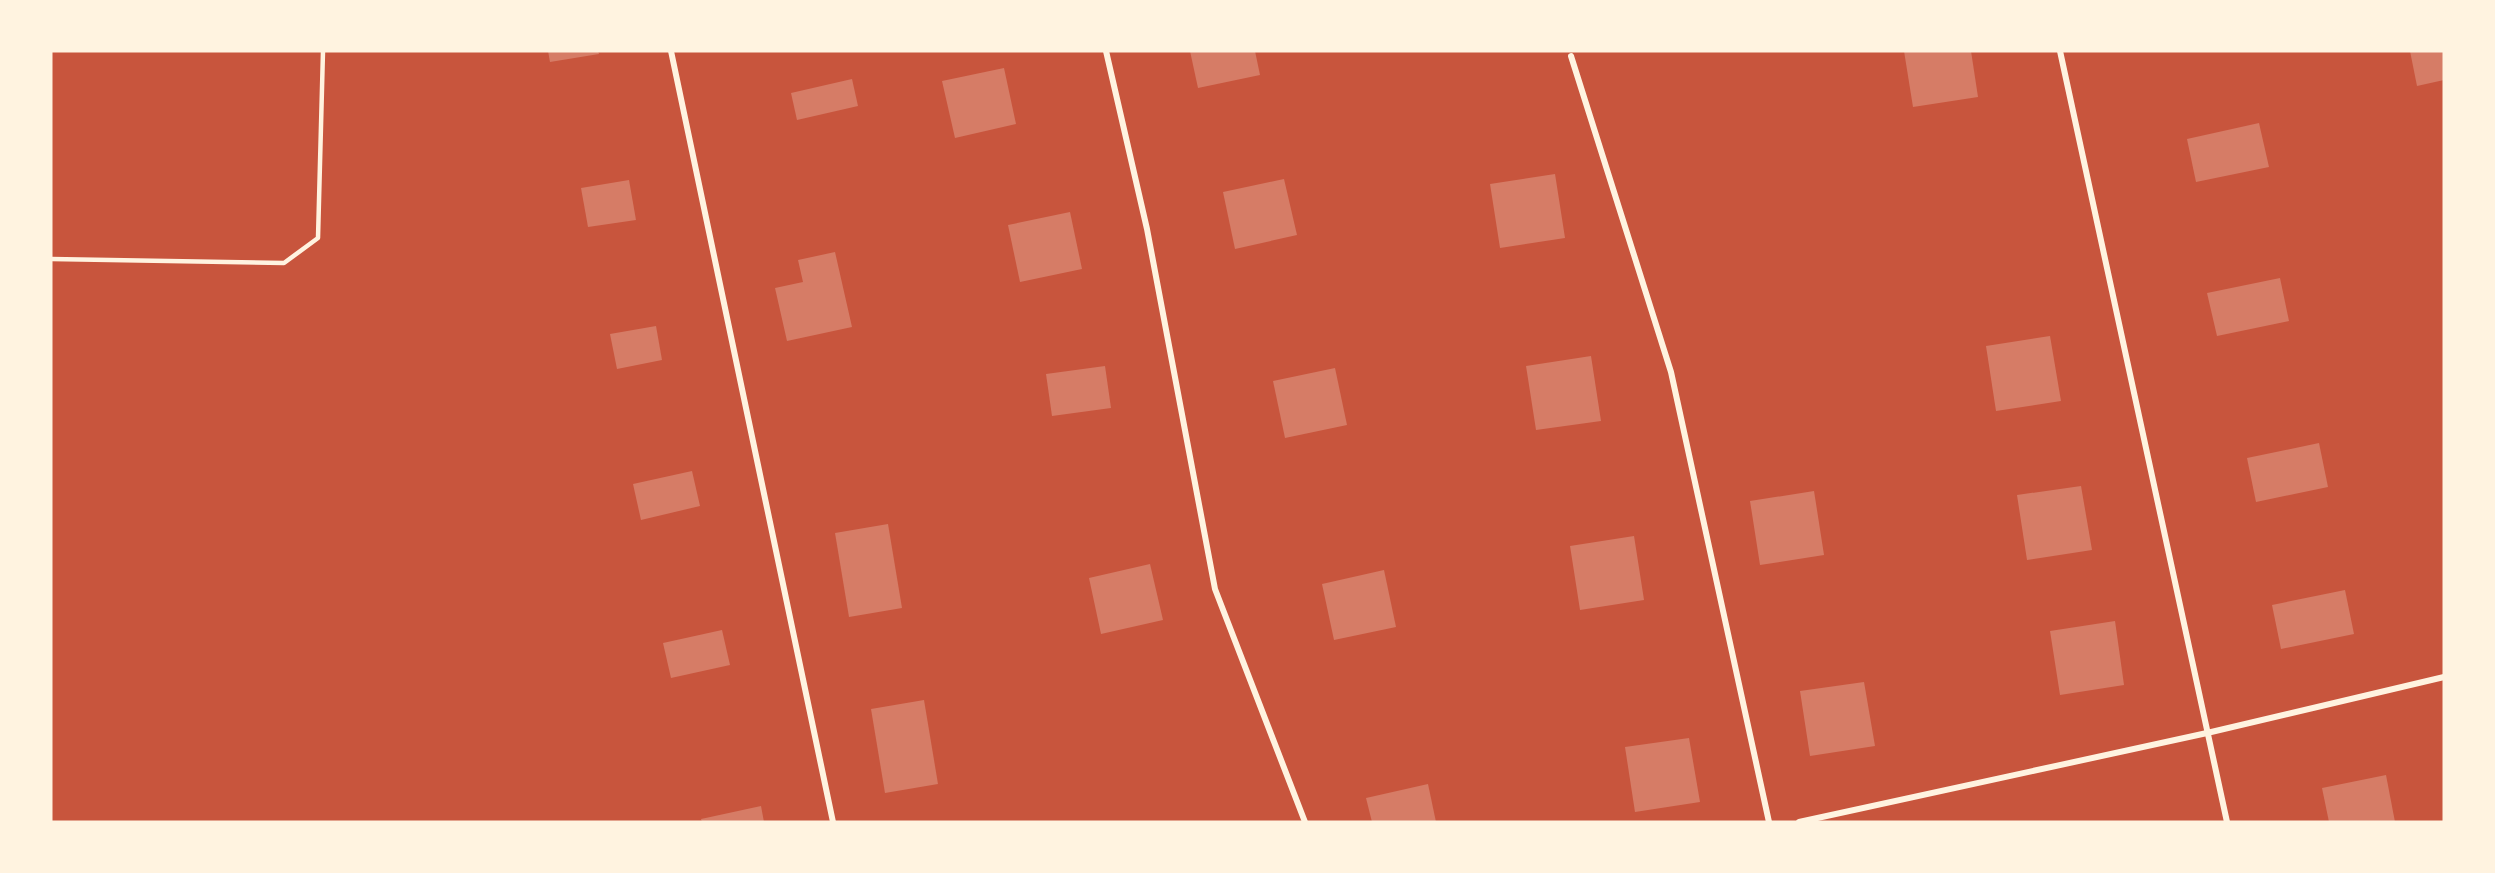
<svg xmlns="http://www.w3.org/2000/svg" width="2495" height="873" font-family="'Nunito Sans',sans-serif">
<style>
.building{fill:#d67c66}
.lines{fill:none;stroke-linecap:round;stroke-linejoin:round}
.service{stroke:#fff3e0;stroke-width:4.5}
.minor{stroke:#fff3e0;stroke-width:6}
</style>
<rect width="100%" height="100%" fill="#c8553d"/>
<!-- building -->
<g class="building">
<path d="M548 51H598L599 54 550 62Z"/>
<path d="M1190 51H1255L1260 75 1198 88Z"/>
<path d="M1904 51H1971L1978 97 1913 107Z"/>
<path d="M2410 51H2444V80L2417 86Z"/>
<path d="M1004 68 1016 124 955 138 942 81Z"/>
<path d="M852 79 858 106 797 120 791 93Z"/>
<path d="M2259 123 2269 167 2196 182 2187 139Z"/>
<path d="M1555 174 1565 238 1500 248 1490 184Z"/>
<path d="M1284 179 1297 235 1235 249 1223 192Z"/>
<path d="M629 180 636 220 588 227 581 188Z"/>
<path d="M1070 212 1082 269 1020 282 1008 225Z"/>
<path d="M835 252 852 327 787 341 775 288 803 282 798 260Z"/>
<path d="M2280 278 2289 321 2217 336 2207 293Z"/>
<path d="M656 326 662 360 617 369 610 334Z"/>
<path d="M2050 336 2061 401 1996 411 1986 346Z"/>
<path d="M1591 356 1601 421 1536 430 1526 366Z"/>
<path d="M1105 366 1111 408 1052 416 1046 374Z"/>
<path d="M1335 368 1347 425 1285 438 1273 381Z"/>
<path d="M2319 443 2328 487 2256 502 2247 458Z"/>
<path d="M692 471 700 506 641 520 633 484Z"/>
<path d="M2081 486 2092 550 2027 560 2017 495Z"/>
<path d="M1814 491 1824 555 1760 565 1750 501Z"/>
<path d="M888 524 902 608 849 617 835 533Z"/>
<path d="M1634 536 1644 600 1580 610 1570 546Z"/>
<path d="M1150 564 1163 620 1101 634 1089 578Z"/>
<path d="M1384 570 1396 627 1334 640 1322 584Z"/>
<path d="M2345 590 2354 634 2281 649 2272 605Z"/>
<path d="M2115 621 2124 685 2060 695 2050 631Z"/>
<path d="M722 630 730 665 671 678 663 643Z"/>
<path d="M1864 682 1875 746 1810 756 1800 691Z"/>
<path d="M924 700 938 784 885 793 871 709Z"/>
<path d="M1689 738 1700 802 1635 812 1625 747Z"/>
<path d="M2386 775 2395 822H2329L2322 788Z"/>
<path d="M1428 784 1436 822H1372L1366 798Z"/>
<path d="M761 806 764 822H702L701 819Z"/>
</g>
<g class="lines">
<!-- service -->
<path class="service" d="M51 259 284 263 318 238 323 51"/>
<!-- minor -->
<g class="minor">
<path d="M671 51 833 822"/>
<path d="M1106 51 1147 229 1215 589 1305 822"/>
<path d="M2060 51 2227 822"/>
<path d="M1571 56 1671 372 1769 822"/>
<path d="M1799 822 2207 733 2444 677"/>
</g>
</g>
<!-- border -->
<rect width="2495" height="873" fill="none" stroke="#fff3e0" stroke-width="105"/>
</svg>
